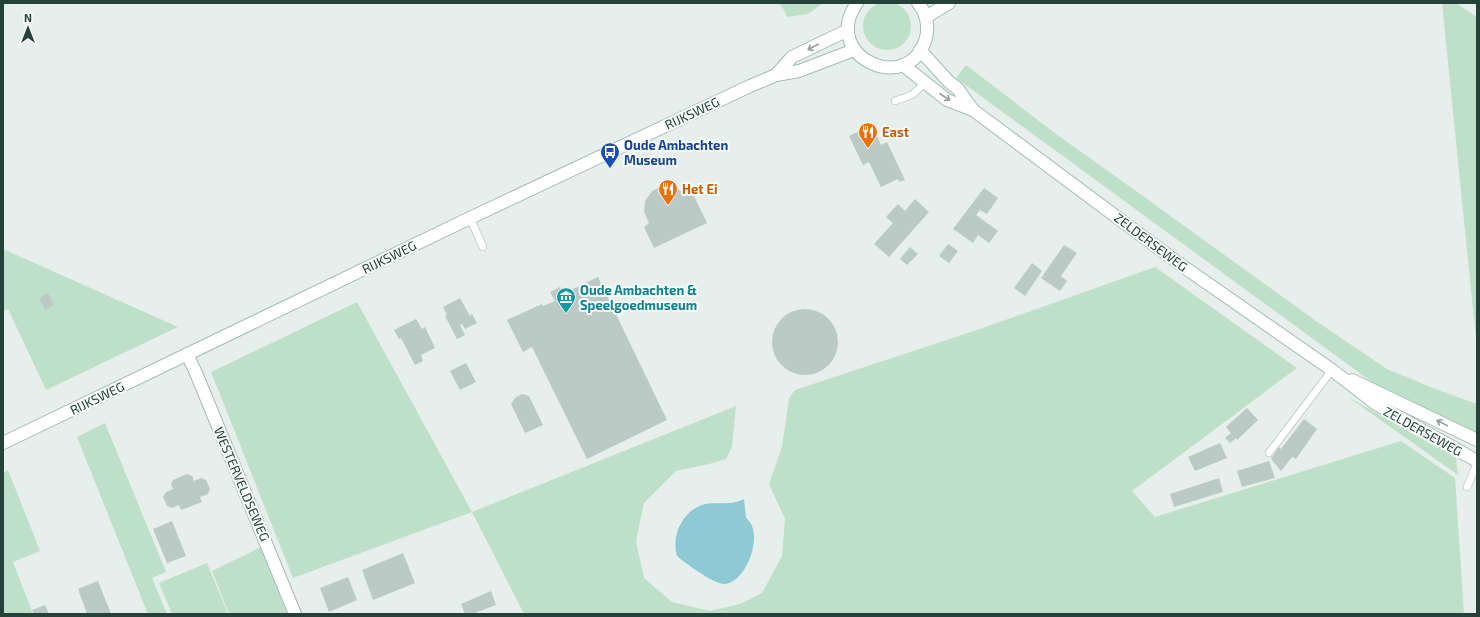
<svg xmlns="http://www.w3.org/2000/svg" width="1480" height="617" font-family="'Exo 2',sans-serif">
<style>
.green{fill:#bfe0c8}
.water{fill:#8ec9d4}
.building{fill:#bbcac4}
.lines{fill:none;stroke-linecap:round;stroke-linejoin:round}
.service-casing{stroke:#a8b8b2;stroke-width:8}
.minor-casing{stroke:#a8b8b2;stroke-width:14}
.secondary-casing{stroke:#a4bbb3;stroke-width:14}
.service{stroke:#fff;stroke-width:7}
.minor{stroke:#fff;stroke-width:12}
.secondary{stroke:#fff;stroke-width:12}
.oneway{stroke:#92a09c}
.labels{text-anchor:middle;stroke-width:4;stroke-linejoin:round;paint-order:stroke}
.street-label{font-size:13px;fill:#24423a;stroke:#f7fbf9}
.food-label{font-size:13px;font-weight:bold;fill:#c56008;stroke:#f7fbf9;text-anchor:start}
.transit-label{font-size:13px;font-weight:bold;fill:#164399;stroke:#f7fbf9;text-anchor:start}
.culture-label{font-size:13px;font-weight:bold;fill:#0d838f;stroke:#f7fbf9;text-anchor:start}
</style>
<rect width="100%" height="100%" fill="#e6efeb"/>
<!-- green -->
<g class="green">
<circle cx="887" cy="26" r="24"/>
<path d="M779 3H823L808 14 787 17 784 10Z"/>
<path d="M1442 3H1456L1477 17V349Z"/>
<path d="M966 65 1056 134 1129 186 1316 321 1387 369 1433 388 1477 404V433L1458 425 1372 382 956 78Z"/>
<path d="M3 249 178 327 46 390 8 309 3 311Z"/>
<path d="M1155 267 1297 368 1132 491 1155 517 1401 441 1455 478 1464 614H524L472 512 293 578 211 372 357 302 472 512 736 406 732 447 726 459 709 464 676 471 644 503 636 541 644 578 672 602 710 611 740 604 762 593 782 556 785 519 769 484 782 447 789 398 795 390 980 329Z"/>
<path d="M1348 397 1456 458 1458 475Z"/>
<path d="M105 423 166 572 152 578 167 614H148L77 437Z"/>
<path d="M8 470 40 551 13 562 33 614H3V473Z"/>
<path d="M261 547 287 614H229L212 571Z"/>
<path d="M207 563 228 614H172L159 583Z"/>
</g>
<!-- water -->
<path class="water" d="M744 499 746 518C765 532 747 582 725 584 715 585 685 563 677 556 671 536 682 512 702 505 711 502 720 504 729 503 734 503 739 501 744 499Z"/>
<!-- building -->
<g class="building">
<path d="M872 125 881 145 887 142 905 180 899 182 898 179 881 187 869 162 863 165 849 136Z"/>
<path d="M662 186 674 187 684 193 690 188 707 223 654 248 644 227 649 223 644 212 645 201 652 191Z"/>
<path d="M984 188 998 198 987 214 980 210 976 215 998 231 989 243 978 235 973 243 953 229Z"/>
<path d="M915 199 929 212 889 257 874 244 893 223 886 217 898 204 905 211Z"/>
<path d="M948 244 958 251 949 263 939 256Z"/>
<path d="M1064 245 1077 253 1061 276 1067 281 1060 291 1041 278Z"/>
<path d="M910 247 918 254 907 265 900 259Z"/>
<path d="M1032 263 1042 271 1025 296 1014 288Z"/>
<path d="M598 277 667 420 587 459 532 347 523 352 507 320 542 304 543 306 555 301 550 292 560 287 564 296 574 292 573 289Z"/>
<path d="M48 293 54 305 45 310 39 298Z"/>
<path d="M460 298 470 316 472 314 477 323 465 329 462 324 460 325 465 335 457 339 445 316 447 315 443 307Z"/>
<circle cx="805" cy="342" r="33"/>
<path d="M416 319 422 329 425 327 435 348 421 355 423 361 415 365 401 338 399 339 394 330Z"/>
<path d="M466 363 476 382 460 390 450 371Z"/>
<path d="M522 394 529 396 543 425 525 433 511 404 515 398Z"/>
<path d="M1247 408 1258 420 1237 440 1236 438 1230 443 1225 438 1231 433 1226 427Z"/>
<path d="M1304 419 1317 429 1296 459 1292 457 1281 471 1271 459 1279 447 1281 449Z"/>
<path d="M1220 443 1227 458 1195 471 1188 457Z"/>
<path d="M1269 461 1275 478 1242 487 1237 471Z"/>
<path d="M187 474 192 476 194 481 201 478 206 480 210 489 208 494 200 497 202 502 181 510 179 505 172 508 167 506 163 497 166 492 173 489 171 484 173 480Z"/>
<path d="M1219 478 1223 492 1174 507 1170 494Z"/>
<path d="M172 521 186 556 167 563 153 529Z"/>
<path d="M403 553 415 583 373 600 362 570Z"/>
<path d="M348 577 357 600 329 612 320 588Z"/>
<path d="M98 581 111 614H87L78 589Z"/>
<path d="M491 591 496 605 472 614H465L461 604Z"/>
<path d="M45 605 49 614H34L32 610Z"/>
</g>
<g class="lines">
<defs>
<g id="service">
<path d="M895 101 912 95 925 83"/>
<path d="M470 218 483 247"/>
<path d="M1269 453 1332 370"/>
<path d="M1467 487 1477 464"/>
</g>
<path id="minor" d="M187 354 196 373 295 614"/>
<g id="secondary">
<path d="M857 3C819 56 909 98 926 38 929 26 926 12 918 3"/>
<path d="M926 17 949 3"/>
<path d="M920 50 948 81 958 89 973 110"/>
<path d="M903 65 947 100 973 110 1181 265 1332 370 1376 404 1477 461"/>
<path d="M776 75 792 57 848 30"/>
<path d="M1352 380 1477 440"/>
<path d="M3 443 470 218 750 86 776 75 799 71 854 50"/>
</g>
</defs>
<!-- service casing -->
<use href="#service" class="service-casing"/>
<!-- minor casing -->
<use href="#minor" class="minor-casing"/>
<!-- secondary casing -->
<use href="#secondary" class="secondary-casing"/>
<!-- service -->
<use href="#service" class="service"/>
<!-- minor -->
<use href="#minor" class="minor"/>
<!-- secondary -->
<use href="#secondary" class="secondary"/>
</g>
<!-- one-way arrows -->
<defs><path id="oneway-shaft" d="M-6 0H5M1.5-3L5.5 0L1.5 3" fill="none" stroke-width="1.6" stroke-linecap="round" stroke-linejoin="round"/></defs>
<g class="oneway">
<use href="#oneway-shaft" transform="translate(813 47) rotate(153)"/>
<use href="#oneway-shaft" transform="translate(945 97) rotate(33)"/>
<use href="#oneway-shaft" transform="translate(1442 423) rotate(-154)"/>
</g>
<!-- icons -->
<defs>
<symbol id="restaurant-pin" viewBox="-11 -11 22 30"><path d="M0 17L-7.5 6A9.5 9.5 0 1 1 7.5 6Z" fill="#e8710a" stroke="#f7fbf9"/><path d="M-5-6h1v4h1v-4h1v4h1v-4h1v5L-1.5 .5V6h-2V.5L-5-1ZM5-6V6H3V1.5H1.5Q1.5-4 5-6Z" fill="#fff"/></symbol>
<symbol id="bus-pin" viewBox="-11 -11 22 30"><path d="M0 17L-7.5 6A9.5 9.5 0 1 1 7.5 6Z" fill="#1a4fb4" stroke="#f7fbf9"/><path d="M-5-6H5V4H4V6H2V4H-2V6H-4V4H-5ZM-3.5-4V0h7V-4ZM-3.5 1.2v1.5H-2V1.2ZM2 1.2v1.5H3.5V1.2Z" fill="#fff"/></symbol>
<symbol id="museum-pin" viewBox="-11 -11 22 30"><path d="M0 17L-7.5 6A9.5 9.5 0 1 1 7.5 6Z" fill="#0f9aa8" stroke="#f7fbf9"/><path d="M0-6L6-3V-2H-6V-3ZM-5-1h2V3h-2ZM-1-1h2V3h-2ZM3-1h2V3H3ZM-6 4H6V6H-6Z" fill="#fff"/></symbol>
</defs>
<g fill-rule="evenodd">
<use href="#restaurant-pin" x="857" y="121" width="22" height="30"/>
<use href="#bus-pin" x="599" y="141" width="22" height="30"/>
<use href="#restaurant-pin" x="657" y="178" width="22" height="30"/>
<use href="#museum-pin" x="555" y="286" width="22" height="30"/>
</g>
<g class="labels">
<!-- street labels -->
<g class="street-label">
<text transform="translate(692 113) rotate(-25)" y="5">RIJKSWEG</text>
<text transform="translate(1151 242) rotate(37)" y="5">ZELDERSEWEG</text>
<text transform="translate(389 257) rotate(-26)" y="5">RIJKSWEG</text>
<text transform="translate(97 398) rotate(-26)" y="5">RIJKSWEG</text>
<text transform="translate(1423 431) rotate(29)" y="5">ZELDERSEWEG</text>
<text transform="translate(242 484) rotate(67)" y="5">WESTERVELDSEWEG</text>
</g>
<!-- food labels -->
<g class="food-label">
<text x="882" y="137">East</text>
<text x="682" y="194">Het Ei</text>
</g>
<!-- transit labels -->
<g class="transit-label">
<text x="624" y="150">Oude Ambachten<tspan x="624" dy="15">Museum</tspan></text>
</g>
<!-- culture labels -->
<g class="culture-label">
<text x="580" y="295">Oude Ambachten &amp;<tspan x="580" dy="15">Speelgoedmuseum</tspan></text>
</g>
</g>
<!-- border -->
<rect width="1480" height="617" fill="none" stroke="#24423a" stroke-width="8"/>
<!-- north arrow -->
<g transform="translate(28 28)" stroke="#f7fbf9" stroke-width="3" paint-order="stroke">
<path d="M0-3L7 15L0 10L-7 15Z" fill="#24423a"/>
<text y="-6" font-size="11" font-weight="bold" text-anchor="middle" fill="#24423a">N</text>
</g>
</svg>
